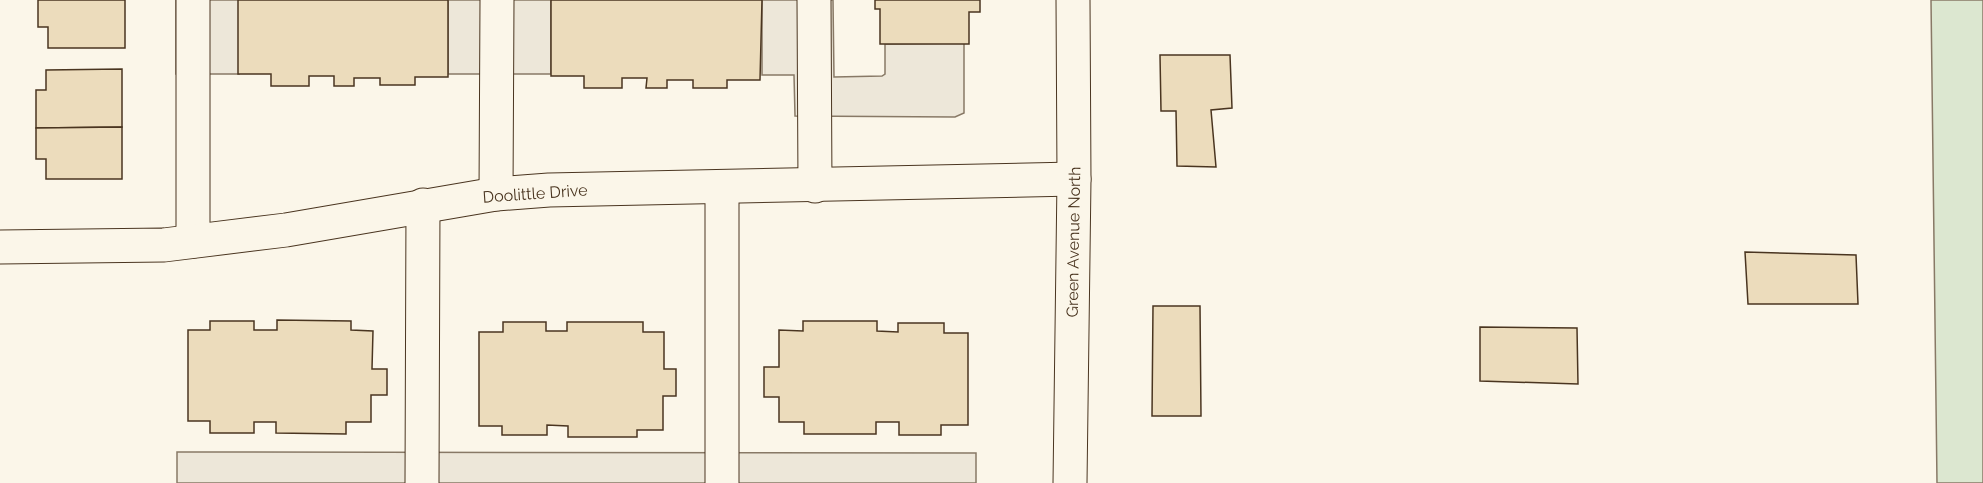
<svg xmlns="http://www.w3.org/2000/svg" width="1983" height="483" font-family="Raleway,sans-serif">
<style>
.green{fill:#dce7d0;stroke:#887966;stroke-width:1.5}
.parking{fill:#ede7d9;stroke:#887966;stroke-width:1.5}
.building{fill:#ecdcbc;stroke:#4a3520;stroke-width:1.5}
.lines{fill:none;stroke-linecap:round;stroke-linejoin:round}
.minor-casing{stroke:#4a3520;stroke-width:35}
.minor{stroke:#fbf6e9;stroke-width:33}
.labels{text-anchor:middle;stroke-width:4.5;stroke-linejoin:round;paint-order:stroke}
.street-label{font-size:16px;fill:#4a3520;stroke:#fbf6e9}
</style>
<rect width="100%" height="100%" fill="#fbf6e9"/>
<!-- green -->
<path class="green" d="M1931 0H1983V483H1937Z"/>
<!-- parking -->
<g class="parking">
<rect x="176" y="0" width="63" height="74"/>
<rect x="448" y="0" width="103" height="74"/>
<path d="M762 0H833L834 77 882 76 885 74V44L964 43V113L955 117 795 116 794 75H762Z"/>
<path d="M177 452 976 453V483H177Z"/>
</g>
<!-- building -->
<g class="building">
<path d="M38 0H125V48H48V27H38Z"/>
<path d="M238 0H448V77H415V85H380V78H354V86H334V76H309V86H271V74H238Z"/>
<path d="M551 0H762L760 80H727V88H693V80H667V88H646L647 78H622V88H584V76H551Z"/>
<path d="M875 0H980V12H969V44H880V9H875Z"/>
<path d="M1160 55H1230L1232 108 1211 110 1216 167 1177 166 1176 111H1161Z"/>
<path d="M122 69V127L36 128V90H46V70Z"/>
<path d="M122 127V179H46V159H36V128Z"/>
<path d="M1745 252 1856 255 1858 304H1748Z"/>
<path d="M1153 306H1200L1201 416H1152Z"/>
<path d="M277 320 351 321V330L373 331 372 369H387V395H371V422H346V434L276 433V422H254V433H210V421H188V330H210V321H254V330H277Z"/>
<path d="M803 321H877V331L898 332V323H944V333H968V425H941V435H899V422H876V434H804V422H779V397H764V367H779V330L803 331Z"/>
<path d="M503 322H546V331H567V322H643V332H664V369H676V396H663V430H637V437H568V426L547 425V435H502V426H479V332H503Z"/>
<path d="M1480 327 1577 328 1578 384 1480 381Z"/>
</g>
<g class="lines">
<defs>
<g id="minor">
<path d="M193 0V241"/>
<path d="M814 0 815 186"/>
<path d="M496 194 497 0"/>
<path d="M0 247 164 245 286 230 496 194 549 190 1074 179"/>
<path d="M422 483 423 205"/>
<path d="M722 483V187"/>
<path d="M1070 483 1074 179 1073 0"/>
</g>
</defs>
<!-- minor casing -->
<use href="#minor" class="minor-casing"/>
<!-- minor -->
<use href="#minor" class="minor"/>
</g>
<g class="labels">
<!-- street labels -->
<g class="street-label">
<text transform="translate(535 193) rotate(-4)" y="6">Doolittle Drive</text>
<text transform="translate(1073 242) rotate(-89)" y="6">Green Avenue North</text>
</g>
</g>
</svg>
